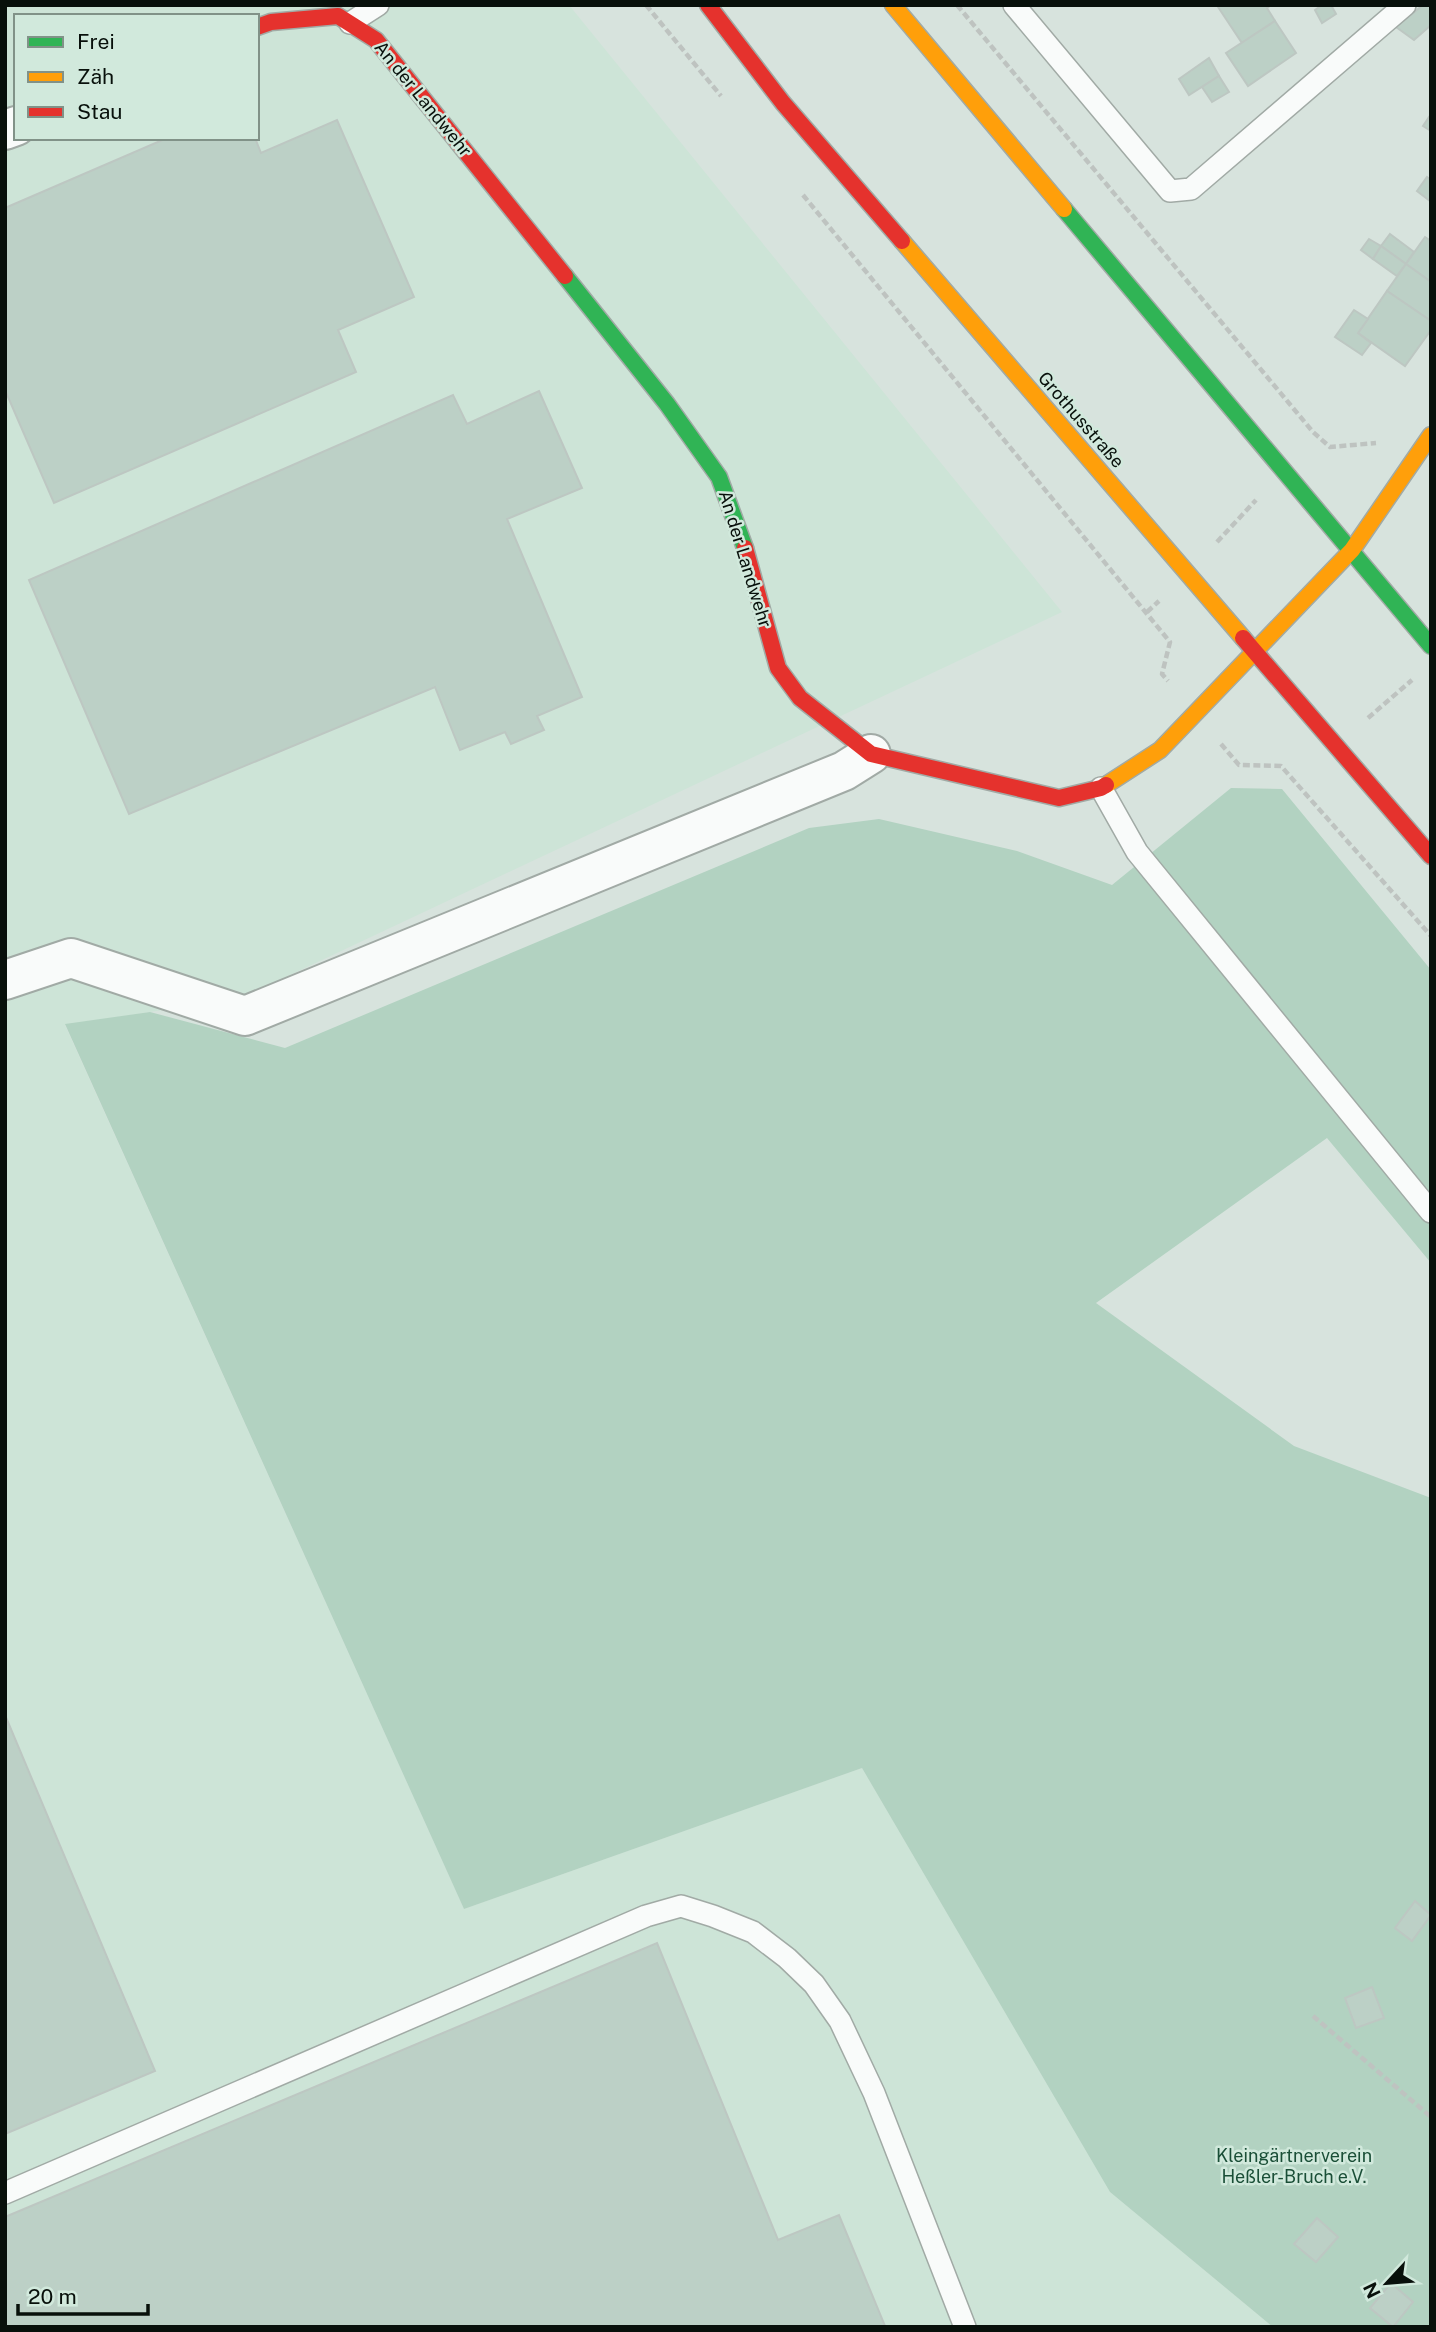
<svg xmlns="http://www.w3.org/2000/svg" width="1436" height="2332" font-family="'Public Sans',sans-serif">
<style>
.built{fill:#cde4d7;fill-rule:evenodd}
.green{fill:#b2d2c1}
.building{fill:#bcd0c6;stroke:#bdc7c2;stroke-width:2}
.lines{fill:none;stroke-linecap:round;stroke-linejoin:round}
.lane-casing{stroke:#a1aaa5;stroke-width:24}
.street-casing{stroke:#a1aaa5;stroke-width:42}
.fast-casing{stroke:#a1aaa5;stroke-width:19}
.slow-casing{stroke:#a1aaa5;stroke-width:19}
.jam-casing{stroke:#a1aaa5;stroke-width:19}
.path{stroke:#bec3c0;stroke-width:4.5;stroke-dasharray:7 3.5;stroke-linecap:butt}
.lane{stroke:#f9fbfa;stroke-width:21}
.street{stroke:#f9fbfa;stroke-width:38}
.fast{stroke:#30b455;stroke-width:16}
.slow{stroke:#ff9f0a;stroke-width:16}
.jam{stroke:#e5322d;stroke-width:16}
.labels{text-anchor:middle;stroke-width:5;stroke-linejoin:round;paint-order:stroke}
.street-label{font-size:18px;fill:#08100b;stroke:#d1e9dc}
.park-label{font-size:18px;fill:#1a4f37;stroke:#d1e9dc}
</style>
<rect width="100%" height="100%" fill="#d7e3dd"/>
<!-- built -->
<path class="built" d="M5 5H569L1062 612 241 998 65 1025 464 1909 862 1768 1110 2192 1273 2327H5ZM16 16H257V138H16Z"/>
<!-- green -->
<path class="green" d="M1231 788 1282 789 1431 970V1263L1327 1138 1096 1303 1294 1446 1431 1498V2327H1273L1110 2192 862 1768 464 1909 65 1024 150 1012 285 1048 809 828 879 819 1017 851 1112 885Z"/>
<!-- building -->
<g class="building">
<path d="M1220 5H1271L1267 8 1275 21 1242 43 1218 7Z"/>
<path d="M1322 5H1331L1336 14 1322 23 1315 10Z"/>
<path d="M1423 5H1431V25L1414 40 1396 27Z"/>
<path d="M1275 21 1296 53 1248 86 1226 53Z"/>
<path d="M1209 58 1219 76 1189 95 1179 79Z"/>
<path d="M1219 76 1229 92 1212 102 1202 87Z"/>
<path d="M1431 114V131L1423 126Z"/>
<path d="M337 120 414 297 338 330 356 372 54 503 5 390V208L167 138H255L261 153Z"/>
<path d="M1427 177 1431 180 1430 201 1417 191Z"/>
<path d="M1390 234 1414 252 1406 264 1381 246Z"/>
<path d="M1425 237 1431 241V282L1406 264Z"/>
<path d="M1369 239 1381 246 1373 259 1361 250Z"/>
<path d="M1381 246 1406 264 1397 276 1373 259Z"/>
<path d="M1406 264 1431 282V321L1387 291Z"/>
<path d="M1387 291 1431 321V330L1405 366 1358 333Z"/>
<path d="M1354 310 1368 319 1358 333 1371 343 1362 355 1335 337Z"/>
<path d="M539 391 582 488 507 519 582 697 537 716 544 730 511 744 505 732 460 750 435 687 129 814 29 580 453 395 467 424Z"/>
<path d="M5 1715 155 2071 5 2134Z"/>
<path d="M1415 1901 1431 1915 1412 1941 1395 1928Z"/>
<path d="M657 1943 778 2240 839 2215 885 2326 5 2327V2217Z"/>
<path d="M1372 1987 1384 2018 1356 2028 1345 1998Z"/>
<path d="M1317 2218 1338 2237 1316 2262 1294 2244Z"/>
<path d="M1391 2283 1413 2302 1393 2327 1370 2308Z"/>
</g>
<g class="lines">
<defs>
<g id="lane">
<path d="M1014 5 1170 191 1191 189 1405 5"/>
<path d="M350 23 378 5"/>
<path d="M1101 788 1137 852 1431 1212"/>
<path d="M5 2193 646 1916 681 1906 713 1916 753 1932 787 1958 814 1984 840 2021 874 2093 965 2327"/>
</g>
<g id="street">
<path d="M5 130 16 126"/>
<path d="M5 980 71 958 245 1016 844 771 871 754"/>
</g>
<g id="fast">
<path d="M1064 209 1431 646"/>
<path d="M565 276 667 404 719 477 745 548"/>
</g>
<g id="slow">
<path d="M893 5 1064 209"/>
<path d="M902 241 1243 638"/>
<path d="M1106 785 1160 750 1352 550 1431 435"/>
</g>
<g id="jam">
<path d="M708 5 783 103 902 241"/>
<path d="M257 27 271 22 338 16 376 40 565 276"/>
<path d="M745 548 778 668 800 698 871 754 1059 798 1101 788 1106 785"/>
<path d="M1243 638 1431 856"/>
</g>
</defs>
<!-- lane casing -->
<use href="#lane" class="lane-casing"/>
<!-- street casing -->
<use href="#street" class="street-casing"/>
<!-- fast casing -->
<use href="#fast" class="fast-casing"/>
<!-- slow casing -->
<use href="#slow" class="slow-casing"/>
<!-- jam casing -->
<use href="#jam" class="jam-casing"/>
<!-- path -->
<g class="path">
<path d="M646 5 721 96"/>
<path d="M957 5 1313 432 1330 447 1376 443"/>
<path d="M803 195 1170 642 1162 674 1168 681"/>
<path d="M1217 542 1256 500"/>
<path d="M1147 612 1159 601"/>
<path d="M1368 718 1412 680"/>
<path d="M1221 744 1239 765 1281 766 1431 936"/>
<path d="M1313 2016 1431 2117"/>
</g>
<!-- lane -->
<use href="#lane" class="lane"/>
<!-- street -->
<use href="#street" class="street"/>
<!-- fast -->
<use href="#fast" class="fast"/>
<!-- slow -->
<use href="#slow" class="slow"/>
<!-- jam -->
<use href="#jam" class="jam"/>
</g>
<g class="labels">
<!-- street labels -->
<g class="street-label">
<text transform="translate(423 99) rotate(51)" y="6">An der Landwehr</text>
<text transform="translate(1081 420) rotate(49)" y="6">Grothusstraße</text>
<text transform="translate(745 559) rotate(73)" y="6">An der Landwehr</text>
</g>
<!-- park labels -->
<g class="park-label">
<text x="1294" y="2162">Kleingärtnerverein<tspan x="1294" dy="21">Heßler-Bruch e.V.</tspan></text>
</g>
</g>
<!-- border -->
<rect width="1436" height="2332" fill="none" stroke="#08100b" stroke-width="14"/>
<!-- legend -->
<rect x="14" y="14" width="245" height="126" fill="#d1e9dc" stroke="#819288" stroke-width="2"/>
<rect x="28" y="37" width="35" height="10" fill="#30b455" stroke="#819288" stroke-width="2"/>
<text x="77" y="49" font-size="21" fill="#08100b">Frei</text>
<rect x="28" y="72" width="35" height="10" fill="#ff9f0a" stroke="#819288" stroke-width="2"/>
<text x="77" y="84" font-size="21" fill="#08100b">Zäh</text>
<rect x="28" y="107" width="35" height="10" fill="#e5322d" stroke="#819288" stroke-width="2"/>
<text x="77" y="119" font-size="21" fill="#08100b">Stau</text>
<!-- north arrow -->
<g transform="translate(1387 2283) rotate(244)" stroke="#d1e9dc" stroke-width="5" paint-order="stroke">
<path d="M0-5L12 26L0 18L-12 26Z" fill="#08100b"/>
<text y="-10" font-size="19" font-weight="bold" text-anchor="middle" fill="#08100b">N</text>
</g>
<!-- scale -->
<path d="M18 2304v10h130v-10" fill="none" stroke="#08100b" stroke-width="3.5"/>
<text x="28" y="2304" font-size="21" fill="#08100b" stroke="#d1e9dc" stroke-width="5" paint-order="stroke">20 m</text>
</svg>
